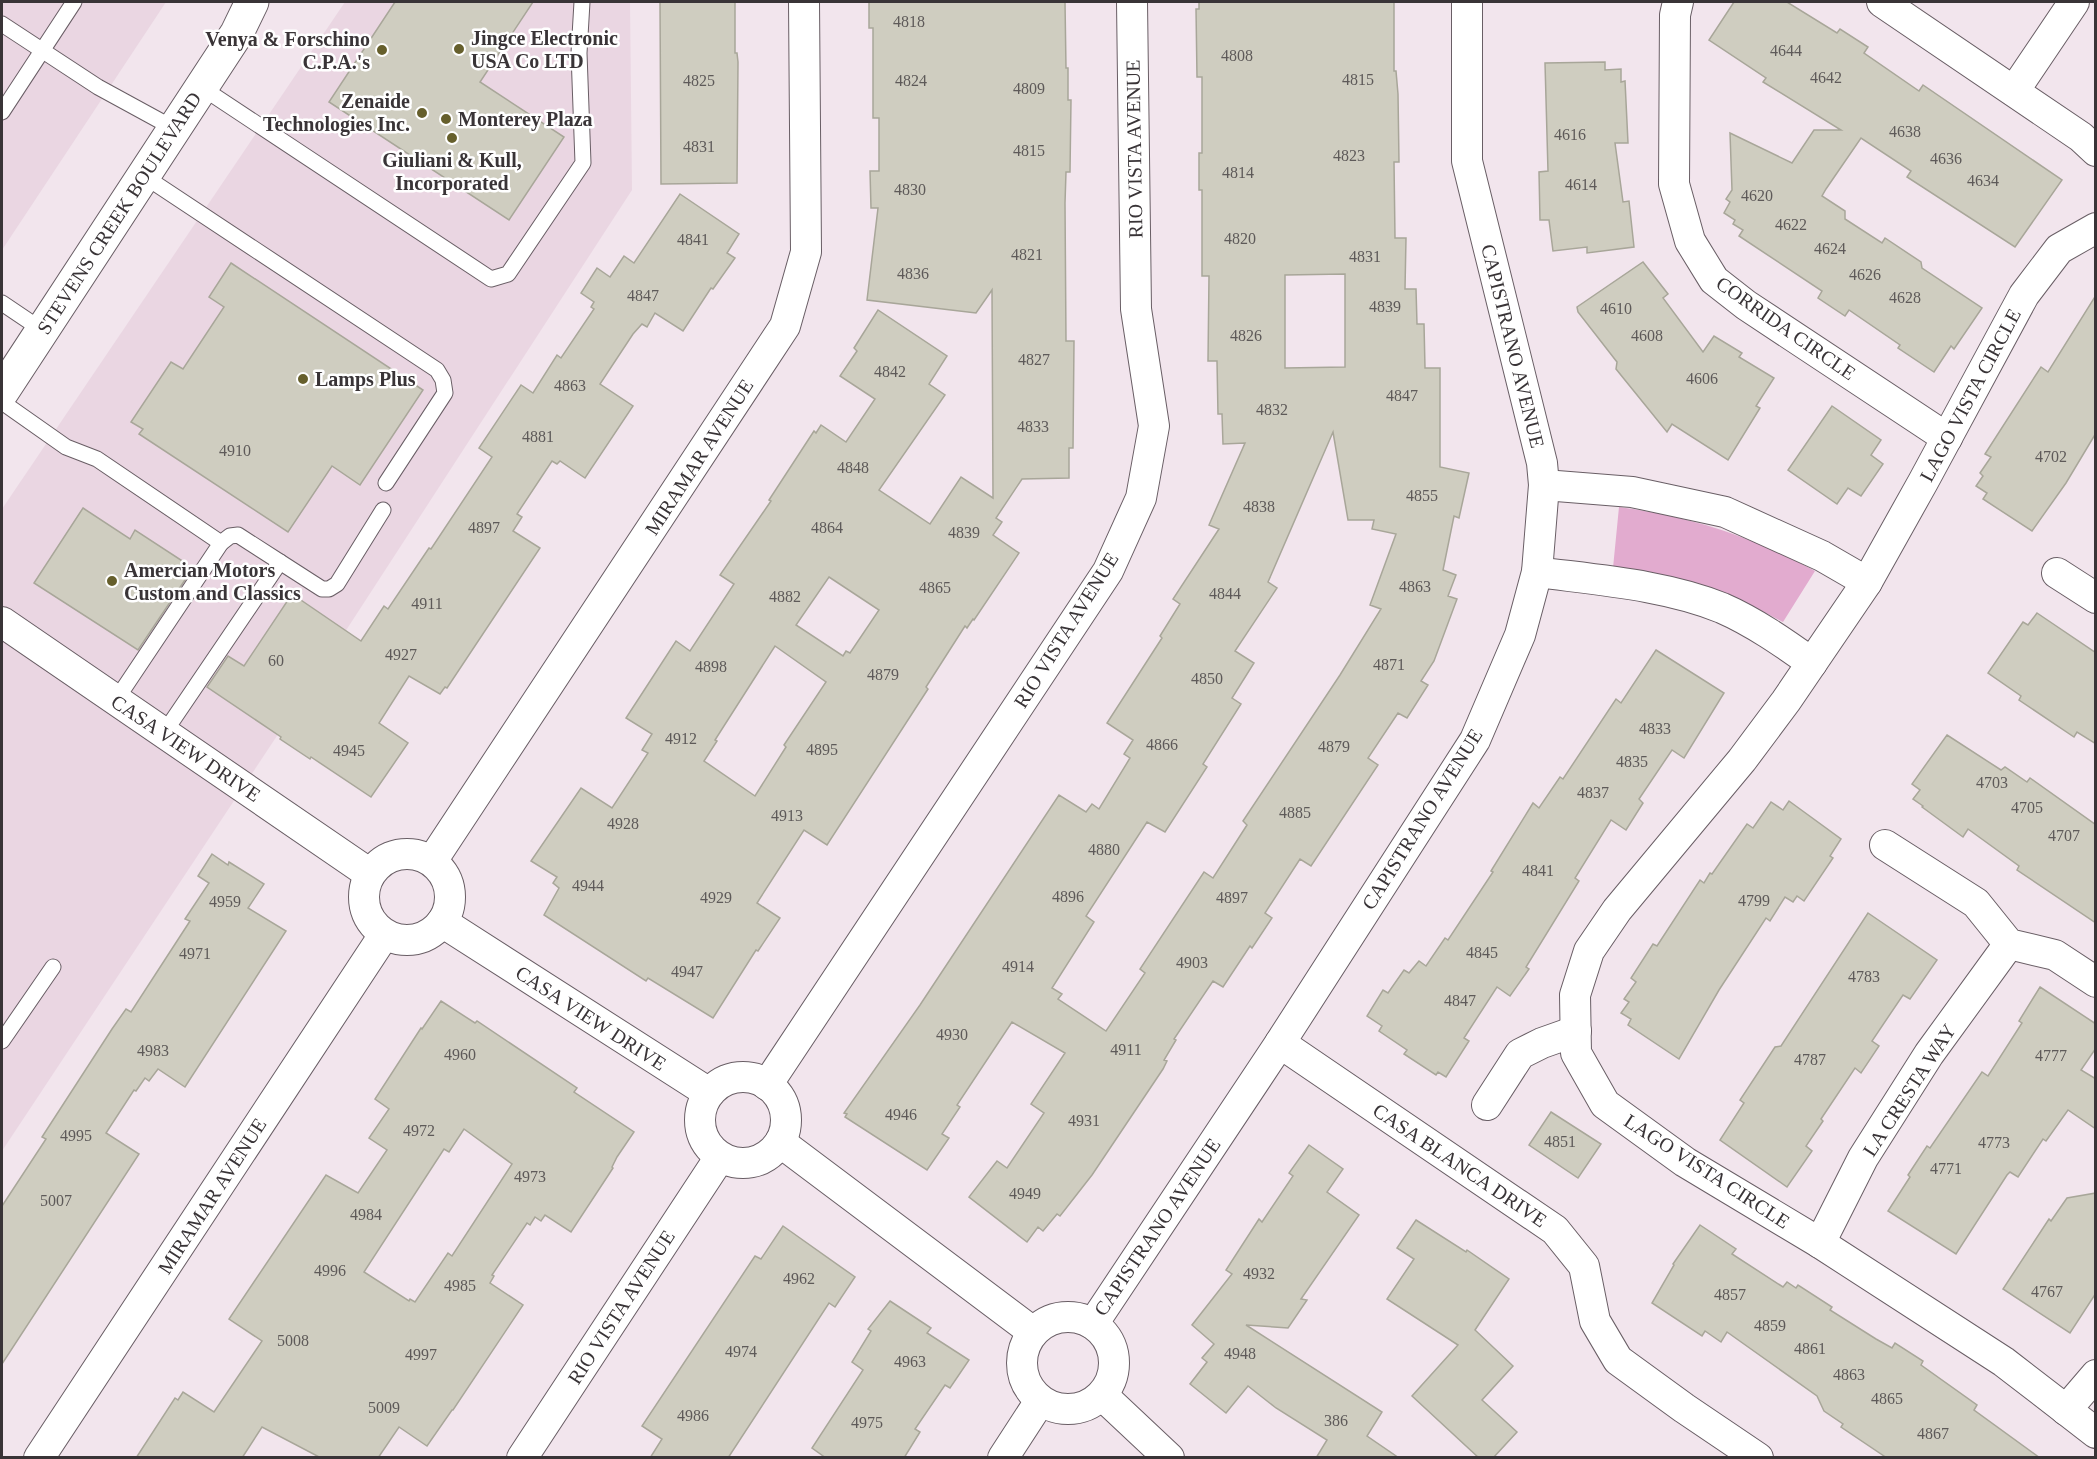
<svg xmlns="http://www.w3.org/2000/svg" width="2097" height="1459" font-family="Georgia,serif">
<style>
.built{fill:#ead6e2}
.green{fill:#e2abcf}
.building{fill:#cfcdc0;stroke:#a8a699;stroke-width:1.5;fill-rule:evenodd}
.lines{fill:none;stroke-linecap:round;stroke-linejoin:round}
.service-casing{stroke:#695e65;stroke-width:17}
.minor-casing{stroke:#695e65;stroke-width:32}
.primary-casing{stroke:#695e65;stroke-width:35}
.service{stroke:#fff;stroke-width:15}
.minor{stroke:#fff;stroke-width:30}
.primary{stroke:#fff;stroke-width:33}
.poi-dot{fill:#665f2c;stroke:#fff;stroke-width:2}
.labels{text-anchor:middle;stroke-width:5;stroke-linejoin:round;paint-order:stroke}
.number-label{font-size:16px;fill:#5e5a59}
.poi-label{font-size:20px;font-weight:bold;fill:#393437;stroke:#fff;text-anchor:start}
.street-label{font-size:20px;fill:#393437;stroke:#fff}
</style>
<rect width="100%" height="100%" fill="#f2e5ed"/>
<!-- built -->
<g class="built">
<path d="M2 2H166L2 250Z"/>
<path d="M345 2H630L632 190 306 692 2 1151V509Z"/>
</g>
<!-- green -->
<path class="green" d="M1619 507C1692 517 1751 536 1815 571L1783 622 1743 601 1701 585 1613 568Z"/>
<!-- building -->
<g class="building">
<path d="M395 2H533L480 82 564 137 509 220 329 102Z"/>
<path d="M660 2H735V53H737L738 62 737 183 661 184Z"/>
<path d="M869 2H1065L1066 68H1068V100H1071L1070 172H1066L1065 203 1066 341H1074L1073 448H1069V478L1022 479 996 518 1002 522 993 535 1019 553 974 620 973 619 967 628 965 626 926 687 928 689 827 845 804 830 757 903 780 918 758 951 756 950 713 1018 648 978 646 981 544 915 559 888 553 883 557 877 531 861 581 788 612 808 648 753 642 750 652 734 626 718 643 692 676 641 690 651 734 584 720 575 771 501 769 500 814 431 816 433 821 425 846 442 875 399 840 376 857 351 854 348 878 310 947 356 929 384 945 395 879 490 930 524 961 477 993 498 992 290 976 313 867 300 878 208H871L870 171H879V118H873V28H869ZM829 577 879 610 850 653 846 651 843 656 796 625ZM775 646 826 682 784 745 786 747 755 796 704 761 717 741 715 740Z"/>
<path d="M1199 2H1394V71H1396L1398 94 1399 162H1394L1395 238H1406L1405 289H1416L1417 324H1424L1425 368H1440V467L1469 473 1459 518 1454 516 1443 570 1456 575 1448 596 1457 599 1434 661 1421 681 1428 685 1407 718 1398 713 1368 758 1378 765 1311 866 1300 859 1265 913 1272 918 1252 948 1250 946 1223 987 1213 981 1174 1039 1176 1040 1164 1060 1167 1061 1163 1069 1092 1175 1060 1216 1057 1214 1043 1231 1038 1227 1027 1242 969 1197 997 1161 1007 1168 1044 1113 1031 1104 1065 1053 1012 1022 957 1105 960 1107 942 1134 949 1138 927 1170 845 1117 847 1114 844 1113 920 1005 1059 795 1086 812 1092 804 1099 809 1130 758 1124 754 1133 740 1107 723 1162 638 1160 636 1180 604 1173 599 1219 529 1209 525 1245 443 1223 444 1222 414H1218L1217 361H1208L1209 276H1202V190H1199V153H1202V77H1197L1196 9H1199ZM1345 274V367L1285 368V275ZM1333 432 1348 520H1374L1372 529 1396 534 1370 605 1381 609 1340 675 1243 821 1247 825 1213 878 1204 872 1140 969 1145 973 1106 1031 1058 999 1062 994 1052 988 1094 922 1086 916 1147 822 1165 832 1207 767 1203 764 1241 704 1232 698 1254 663 1235 651 1277 588 1268 582Z"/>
<path d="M1734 2H1787L1837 33 1840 29 1868 47 1864 53 1919 91 1923 85 2062 180 2015 247 1907 177 1911 171 1861 138 1826 189 1822 196 1845 211V219L1882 243 1885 238 1921 262 1922 268 1982 308 1954 349 1951 346 1934 372 1898 348 1900 345 1849 310 1845 316 1818 298 1822 291 1739 236 1743 230 1733 224 1735 220 1724 213 1730 202 1726 199 1732 190 1730 133 1792 163 1814 130H1841L1763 82 1766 78 1709 40Z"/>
<path d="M1605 62V70L1621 69V82L1625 81 1628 143H1615L1623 202 1629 201 1634 247 1587 253V247L1553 251 1549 220H1540L1539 172 1548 171 1545 63Z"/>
<path d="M680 194 739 234 727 253 735 258 713 289 711 288 683 331 655 313 647 327 642 324 633 334 600 384 633 406 585 478 560 461 557 464 552 461 517 514 522 517 513 531 540 548 447 688 445 687 440 694 409 676 379 723 408 743 371 797 311 757 310 759 280 739 281 737 207 687 228 656 244 666 292 594 361 641 384 606 388 609 429 548 431 549 492 457 479 448 521 385 533 393 557 355 561 358 594 309 591 307 594 302 581 293 597 268 610 277 624 256 634 263Z"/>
<path d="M1643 262 1668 294 1663 298 1703 352 1714 336 1742 353 1739 357 1774 378 1756 406 1760 408 1728 460 1672 424 1667 432 1616 369 1617 362 1578 312 1577 307Z"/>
<path d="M231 263 423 390 360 485 332 466 288 532 139 434 143 429 131 422 171 362 183 369 224 307 209 297Z"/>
<path d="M2096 295V433L2066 483 2032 531 1983 499 1987 493 1976 486 1983 476 1980 473 1991 457 1985 454 2041 367 2048 372Z"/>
<path d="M1832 406 1881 440 1871 455 1883 464 1861 496 1848 488 1837 504 1788 470Z"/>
<path d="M83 508 130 539 135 530 187 564 189 574 138 650 34 583Z"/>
<path d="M2037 613 2096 653V744L2077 732 2074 737 2019 700 2021 696 1988 673 2023 622 2028 625Z"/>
<path d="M1656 650 1724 693 1684 758 1672 750 1639 799 1643 803 1626 830 1611 820 1575 878 1579 881 1526 967 1529 969 1510 996 1497 987 1464 1038 1469 1041 1446 1077 1438 1072 1436 1075 1404 1054 1407 1050 1379 1031 1382 1026 1367 1016 1383 990 1388 993 1404 970 1409 973 1419 961 1426 966 1445 938 1448 940 1493 872 1491 871 1533 803 1539 808 1560 777 1563 779 1616 699 1621 703Z"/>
<path d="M1947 735 2001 770 2005 767 2027 782 2030 778 2096 825V923L2017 870 2019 866 1968 829 1963 837 1922 807 1923 806 1913 799 1920 790 1912 784Z"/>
<path d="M1789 801 1841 839 1830 856 1833 858 1804 901 1797 896 1793 902 1785 897 1770 921 1766 918 1719 990 1679 1059 1628 1025 1631 1019 1621 1013 1629 1002 1624 999 1636 982 1631 978 1653 944 1657 946 1700 880 1704 883 1710 873 1712 874 1747 824 1753 828 1771 802 1783 810Z"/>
<path d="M212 854 228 865 229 862 264 884 248 908 286 931 185 1087 158 1069 149 1081 145 1078 136 1091 134 1090 106 1133 139 1154 2 1364V1206L46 1139 42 1137 112 1029 126 1009 131 1012 190 921 185 919 209 883 198 876Z"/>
<path d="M1868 913 1937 960 1910 999 1903 995 1872 1041 1879 1046 1861 1073 1855 1068 1821 1119 1823 1121 1806 1146 1812 1151 1787 1187 1720 1140 1744 1103 1740 1100 1775 1047 1781 1046Z"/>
<path d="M2040 987 2096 1024V1048L2081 1070 2096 1079V1129L2068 1110 2046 1141 2043 1139 2018 1177 2010 1172 2007 1175 1956 1254 1888 1211 1910 1177 1908 1175 1927 1146 1930 1148 1982 1072 1988 1076 2022 1023 2019 1021Z"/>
<path d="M441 1001 475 1023 477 1021 577 1088 574 1092 634 1132 617 1157 612 1167 613 1168 571 1232 545 1215 541 1221 535 1217 530 1225 527 1223 492 1275 494 1276 490 1283 523 1305 453 1410H452L427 1446 399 1427 378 1458H321L262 1427 242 1458H136L175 1398 178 1400 183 1392 214 1412 262 1341 229 1319 326 1175 358 1193 387 1150 369 1138 389 1109 375 1099 421 1028 422 1029ZM464 1129 512 1164 452 1256 448 1253 415 1302 410 1299 409 1301 364 1272 444 1149 449 1152Z"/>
<path d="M1551 1112 1601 1144 1578 1178 1529 1145Z"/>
<path d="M1309 1145 1343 1169 1327 1192 1359 1215 1301 1299 1307 1300 1288 1328 1246 1325 1382 1412 1367 1436 1399 1458H1316L1327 1440 1276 1408 1248 1386 1226 1413 1190 1384 1207 1362 1202 1358 1214 1344 1192 1325 1232 1274 1226 1270 1259 1219 1262 1222 1293 1176 1289 1173Z"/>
<path d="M2096 1193V1293L2070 1333 2003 1289 2049 1219 2051 1221 2067 1198Z"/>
<path d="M1416 1220 1466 1252 1467 1250 1509 1279 1475 1330 1513 1366 1482 1400 1517 1432 1493 1458H1479L1412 1396 1458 1345 1387 1299 1414 1259 1397 1248Z"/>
<path d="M1700 1225 1736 1249 1732 1254 1783 1287 1787 1282 1796 1288 1798 1285 1832 1307 1830 1310 1876 1339 1892 1348 1895 1343 1923 1361 1921 1365 1977 1405 1974 1410 2040 1458H1887L1841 1427 1843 1424 1824 1411 1817 1396 1727 1332 1721 1342 1705 1331 1702 1336 1652 1303 1674 1265 1673 1264Z"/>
<path d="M783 1226 855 1277 835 1307 829 1303 728 1458H650L662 1439 642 1426 755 1256 761 1259Z"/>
<path d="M890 1301 931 1328 927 1333 969 1360 950 1388 945 1385 915 1429 920 1432 904 1458H826L812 1448 863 1370 852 1362 871 1331 868 1329Z"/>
</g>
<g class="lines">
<defs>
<g id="service">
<path d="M2 24 98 87 175 129"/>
<path d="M201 87 491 279 508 274 583 163 579 53 582 2"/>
<path d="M2 112 74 2"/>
<path d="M144 176 437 370 443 380 445 393 386 483"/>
<path d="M2 303 42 330"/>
<path d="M2 402 66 447 97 459 221 543 116 700"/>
<path d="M221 543 230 536 238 535 280 562"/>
<path d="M164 733 280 562 322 589H329L337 584 383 510"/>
<path d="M2 1041 53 967"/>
</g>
<g id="minor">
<path d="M1678 2 1675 15 1674 184 1690 241 1714 280 1746 305 1947 438"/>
<path d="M1882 2 2081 137 2096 151"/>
<path d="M2014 91 2074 2"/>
<path d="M2096 228 2059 249 2024 295 1923 482 1867 582 1786 701 1742 760 1617 910 1589 951 1575 995 1576 1053 1605 1104 1685 1162 1820 1243 2004 1362 2096 1433"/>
<path d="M1544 485 1632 492 1725 512 1822 556 1867 582"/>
<path d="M1537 572C1597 580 1666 585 1722 608 1754 622 1784 643 1812 663"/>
<path d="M2057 573 2096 598"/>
<path d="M2 622 370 874"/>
<path d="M1885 845 1976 903 2009 944 2055 955 2096 982"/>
<circle cx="407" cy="897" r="43"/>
<path d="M432 861 785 326 806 252 804 2"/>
<path d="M442 922 709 1093"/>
<path d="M1280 1043 1555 1230 1584 1266 1595 1321 1618 1360 1684 1408 1758 1458"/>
<circle cx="743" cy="1120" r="43"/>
<path d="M767 1085 1108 571 1141 498 1154 426 1136 309 1132 2"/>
<path d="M1487 1105 1520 1054 1542 1043 1576 1031"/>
<path d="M780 1142 1033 1332"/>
<path d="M1820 1243 1863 1158 1929 1054 2009 944"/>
<circle cx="1068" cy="1363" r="46"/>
<path d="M1093 1324 1280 1043 1475 740 1520 635 1537 572 1544 485 1542 463 1467 161V2"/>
<path d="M1102 1395 1169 1458"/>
<path d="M2066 1410 2096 1375"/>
<path d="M39 1458 384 935"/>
<path d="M522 1458 720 1157"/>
<path d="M1003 1458 1040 1401"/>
</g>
<path id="primary" d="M2 392 237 33 252 2"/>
</defs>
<!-- service casing -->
<use href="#service" class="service-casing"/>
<!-- minor casing -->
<use href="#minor" class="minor-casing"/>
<!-- primary casing -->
<use href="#primary" class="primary-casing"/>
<!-- service -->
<use href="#service" class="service"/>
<!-- minor -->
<use href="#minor" class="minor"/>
<!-- primary -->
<use href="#primary" class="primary"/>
</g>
<!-- markers -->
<g class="poi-dot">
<circle cx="459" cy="49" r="6"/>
<circle cx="382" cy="50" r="6"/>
<circle cx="422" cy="113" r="6"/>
<circle cx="446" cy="119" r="6"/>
<circle cx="452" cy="138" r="6"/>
<circle cx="303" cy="379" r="6"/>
<circle cx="112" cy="581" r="6"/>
</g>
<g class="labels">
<!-- number labels -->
<g class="number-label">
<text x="909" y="27">4818</text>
<text x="1786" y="56">4644</text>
<text x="1237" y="61">4808</text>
<text x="1826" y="83">4642</text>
<text x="1358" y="85">4815</text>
<text x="699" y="86">4825</text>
<text x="911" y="86">4824</text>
<text x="1029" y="94">4809</text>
<text x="1905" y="137">4638</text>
<text x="1570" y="140">4616</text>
<text x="699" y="152">4831</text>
<text x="1029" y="156">4815</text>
<text x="1349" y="161">4823</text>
<text x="1946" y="164">4636</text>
<text x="1238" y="178">4814</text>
<text x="1983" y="186">4634</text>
<text x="1581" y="190">4614</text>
<text x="910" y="195">4830</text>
<text x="1757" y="201">4620</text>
<text x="1791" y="230">4622</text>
<text x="1240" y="244">4820</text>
<text x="693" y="245">4841</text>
<text x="1830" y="254">4624</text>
<text x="1027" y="260">4821</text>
<text x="1365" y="262">4831</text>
<text x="913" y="279">4836</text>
<text x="1865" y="280">4626</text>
<text x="643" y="301">4847</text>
<text x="1905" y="303">4628</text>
<text x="1385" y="312">4839</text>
<text x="1616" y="314">4610</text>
<text x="1246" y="341">4826</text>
<text x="1647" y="341">4608</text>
<text x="1034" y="365">4827</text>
<text x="890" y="377">4842</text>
<text x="1702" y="384">4606</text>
<text x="570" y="391">4863</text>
<text x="1402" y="401">4847</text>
<text x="1272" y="415">4832</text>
<text x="1033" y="432">4833</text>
<text x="538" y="442">4881</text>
<text x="235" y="456">4910</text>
<text x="2051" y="462">4702</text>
<text x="853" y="473">4848</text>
<text x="1422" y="501">4855</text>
<text x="1259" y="512">4838</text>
<text x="484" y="533">4897</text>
<text x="827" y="533">4864</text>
<text x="964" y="538">4839</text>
<text x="1415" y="592">4863</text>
<text x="935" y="593">4865</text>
<text x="1225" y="599">4844</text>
<text x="785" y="602">4882</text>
<text x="427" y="609">4911</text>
<text x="401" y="660">4927</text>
<text x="276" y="666">60</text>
<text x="1389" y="670">4871</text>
<text x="711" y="672">4898</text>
<text x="883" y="680">4879</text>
<text x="1207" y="684">4850</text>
<text x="1655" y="734">4833</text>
<text x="681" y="744">4912</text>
<text x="1162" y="750">4866</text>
<text x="1334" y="752">4879</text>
<text x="822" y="755">4895</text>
<text x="349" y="756">4945</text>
<text x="1632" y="767">4835</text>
<text x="1992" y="788">4703</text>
<text x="1593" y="798">4837</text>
<text x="2027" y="813">4705</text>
<text x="1295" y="818">4885</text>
<text x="787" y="821">4913</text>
<text x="623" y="829">4928</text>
<text x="2064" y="841">4707</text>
<text x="1104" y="855">4880</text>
<text x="1538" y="876">4841</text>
<text x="588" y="891">4944</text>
<text x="1068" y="902">4896</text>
<text x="716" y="903">4929</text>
<text x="1232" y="903">4897</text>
<text x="1754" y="906">4799</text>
<text x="225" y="907">4959</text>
<text x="1482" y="958">4845</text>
<text x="195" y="959">4971</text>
<text x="1192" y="968">4903</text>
<text x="1018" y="972">4914</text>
<text x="687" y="977">4947</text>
<text x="1864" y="982">4783</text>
<text x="1460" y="1006">4847</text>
<text x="952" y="1040">4930</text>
<text x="1126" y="1055">4911</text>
<text x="153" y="1056">4983</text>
<text x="460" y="1060">4960</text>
<text x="2051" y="1061">4777</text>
<text x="1810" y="1065">4787</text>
<text x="901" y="1120">4946</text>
<text x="1084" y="1126">4931</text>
<text x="419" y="1136">4972</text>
<text x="76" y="1141">4995</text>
<text x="1560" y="1147">4851</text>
<text x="1994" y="1148">4773</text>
<text x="1946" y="1174">4771</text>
<text x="530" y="1182">4973</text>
<text x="1025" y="1199">4949</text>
<text x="56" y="1206">5007</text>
<text x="366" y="1220">4984</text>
<text x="330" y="1276">4996</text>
<text x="1259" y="1279">4932</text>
<text x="799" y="1284">4962</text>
<text x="460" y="1291">4985</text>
<text x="2047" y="1297">4767</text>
<text x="1730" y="1300">4857</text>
<text x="1770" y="1331">4859</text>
<text x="293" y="1346">5008</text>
<text x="1810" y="1354">4861</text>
<text x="741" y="1357">4974</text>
<text x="1240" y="1359">4948</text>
<text x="421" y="1360">4997</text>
<text x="910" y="1367">4963</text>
<text x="1849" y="1380">4863</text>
<text x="1887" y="1404">4865</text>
<text x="384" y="1413">5009</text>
<text x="693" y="1421">4986</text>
<text x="1336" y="1426">386</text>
<text x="867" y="1428">4975</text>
<text x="1933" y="1439">4867</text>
</g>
<!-- poi labels -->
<g class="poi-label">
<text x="471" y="45">Jingce Electronic<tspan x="471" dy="23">USA Co LTD</tspan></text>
<text x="370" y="46" text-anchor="end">Venya &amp; Forschino<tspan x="370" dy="23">C.P.A.'s</tspan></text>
<text x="410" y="108" text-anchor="end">Zenaide<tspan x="410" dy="23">Technologies Inc.</tspan></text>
<text x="458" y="126">Monterey Plaza</text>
<text x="452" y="167" text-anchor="middle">Giuliani &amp; Kull,<tspan x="452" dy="23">Incorporated</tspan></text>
<text x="315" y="386">Lamps Plus</text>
<text x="124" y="577">Amercian Motors<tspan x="124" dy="23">Custom and Classics</tspan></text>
</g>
<!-- street labels -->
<g class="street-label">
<text transform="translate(1134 149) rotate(-91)" y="7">RIO VISTA AVENUE</text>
<text transform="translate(119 213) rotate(-57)" y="7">STEVENS CREEK BOULEVARD</text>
<text transform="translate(1786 328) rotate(35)" y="7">CORRIDA CIRCLE</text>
<text transform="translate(1513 346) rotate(76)" y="7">CAPISTRANO AVENUE</text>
<text transform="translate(1970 395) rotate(-62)" y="7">LAGO VISTA CIRCLE</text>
<text transform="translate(699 457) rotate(-57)" y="7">MIRAMAR AVENUE</text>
<text transform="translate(1066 630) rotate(-58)" y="7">RIO VISTA AVENUE</text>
<text transform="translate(186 748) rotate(34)" y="7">CASA VIEW DRIVE</text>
<text transform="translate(1422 819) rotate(-58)" y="7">CAPISTRANO AVENUE</text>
<text transform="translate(591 1018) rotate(33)" y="7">CASA VIEW DRIVE</text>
<text transform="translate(1909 1090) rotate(-57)" y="7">LA CRESTA WAY</text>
<text transform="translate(1460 1165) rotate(34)" y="7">CASA BLANCA DRIVE</text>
<text transform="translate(1707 1171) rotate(33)" y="7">LAGO VISTA CIRCLE</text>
<text transform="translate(212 1196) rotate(-57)" y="7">MIRAMAR AVENUE</text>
<text transform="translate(1157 1227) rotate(-56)" y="7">CAPISTRANO AVENUE</text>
<text transform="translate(621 1307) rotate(-57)" y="7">RIO VISTA AVENUE</text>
</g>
</g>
<!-- border -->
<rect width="2097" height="1459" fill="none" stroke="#393437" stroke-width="6"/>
</svg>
